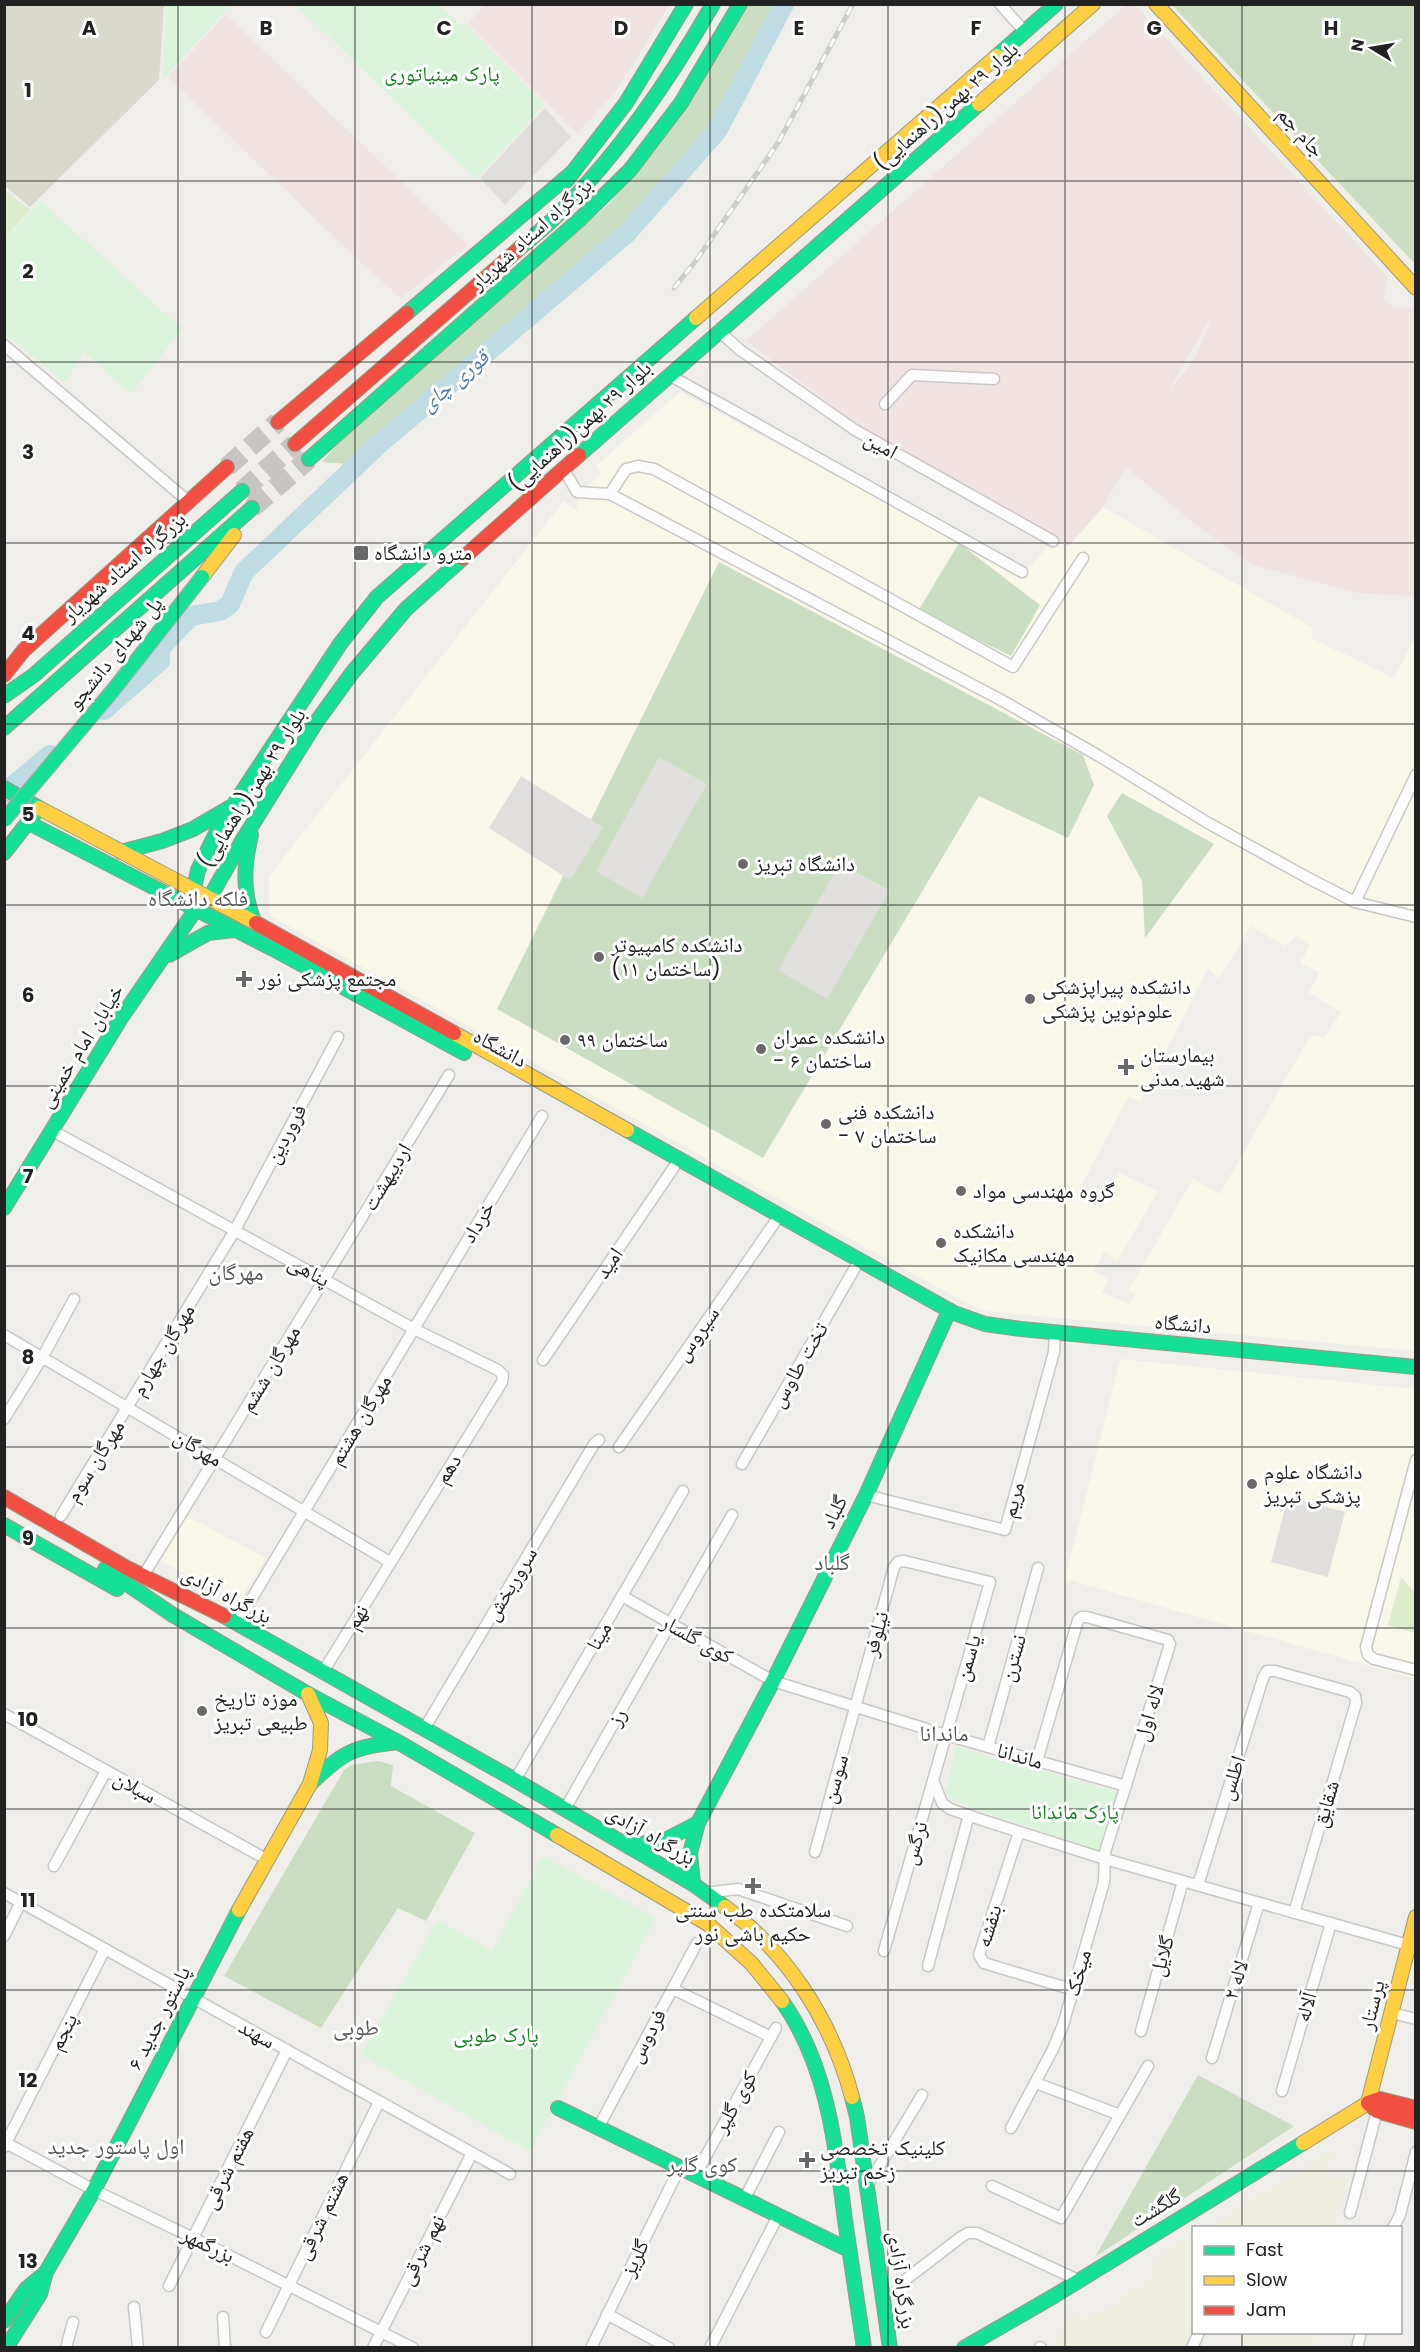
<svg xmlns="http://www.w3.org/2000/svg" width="1420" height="2352" font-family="Poppins,'Noto Naskh Arabic',sans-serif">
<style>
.commercial{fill:#f1e3e1;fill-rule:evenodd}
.education{fill:#f8f7e8;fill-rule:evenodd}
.construction{fill:#d9d9cd}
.farmland{fill:#efefdf}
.grass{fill:#ddeccb}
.forest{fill:#cbdec1}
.park{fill:#daf5da}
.parking{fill:#e0dfde}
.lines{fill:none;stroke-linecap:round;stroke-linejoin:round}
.river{stroke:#bfdbe3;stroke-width:20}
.highway-tunnel{stroke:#c7c5c3;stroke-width:20;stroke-dasharray:20 10;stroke-linecap:butt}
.street-casing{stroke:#c9c8c7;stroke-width:13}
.fast-casing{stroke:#999a82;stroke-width:16}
.slow-casing{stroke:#999a82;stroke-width:16}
.jam-casing{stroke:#999a82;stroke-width:16}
.street{stroke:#fdfcfc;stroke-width:10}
.fast{stroke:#16e098;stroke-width:14}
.slow{stroke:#ffcf43;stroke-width:14}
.jam{stroke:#f24e42;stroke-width:14}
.rail-casing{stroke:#ccc;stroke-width:5}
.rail{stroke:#fff;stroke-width:3;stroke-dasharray:9;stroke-linecap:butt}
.fast-bridge-casing{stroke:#c5a2ac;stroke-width:16;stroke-linecap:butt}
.fast-bridge{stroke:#16e098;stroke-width:14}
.grid{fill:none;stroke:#222;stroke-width:1.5;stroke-opacity:0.55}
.poi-dot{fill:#6a6968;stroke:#fff;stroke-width:2}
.labels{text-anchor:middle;stroke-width:6;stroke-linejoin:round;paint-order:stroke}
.park-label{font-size:21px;fill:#0c8416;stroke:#fff}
.street-label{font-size:21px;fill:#222;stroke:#fff}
.poi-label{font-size:21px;fill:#222;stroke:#fff;text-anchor:start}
.water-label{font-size:22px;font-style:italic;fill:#4a7aab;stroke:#fff}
.neighbourhood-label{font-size:22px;fill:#555;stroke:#fff}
.grid-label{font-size:20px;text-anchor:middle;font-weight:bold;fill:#222;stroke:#fff;stroke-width:6;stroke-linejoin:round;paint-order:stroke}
</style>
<rect width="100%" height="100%" fill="#f0eeeb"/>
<!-- commercial -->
<g class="commercial">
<path d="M484 5V4L670 5 616 91 577 134 468 24Z"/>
<path d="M1126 5H1135L1387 276 1384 298 1394 309 1415 308V596L1358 593 1253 565 1200 528 1126 467 1103 507 1069 546 857 424 746 341ZM1208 322 1210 324 1193 361 1167 394Z"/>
<path d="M226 15 468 245 401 298 356 258 168 77Z"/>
</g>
<!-- education -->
<g class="education">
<path d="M680 392 1021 576 1053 541 1069 546 1103 507 1313 628 1311 638 1394 678 1415 638V1351L984 1311 962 1301 269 915V876L564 501 578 511 577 492 601 475 597 465ZM1251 926 1285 946 1296 936 1310 945 1300 963 1319 973 1309 993 1341 1012 1325 1037 1310 1036 1220 1194 1193 1179 1128 1291 1136 1294 1130 1304 1102 1293 1108 1278 1094 1272 1104 1251 1117 1261 1158 1191 1119 1173 1101 1208 1076 1195 1129 1096 1140 1102 1208 968 1219 979Z"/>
<path d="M1120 1359 1415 1389V1679L1065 1579Z"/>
<path d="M187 1516 266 1558 239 1602 159 1560Z"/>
</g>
<!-- construction -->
<path class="construction" d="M6 4 164 5 159 80 30 207 5 186Z"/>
<!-- farmland -->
<g class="farmland">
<path d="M1333 2150 1327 2173 1346 2180 1337 2227H1207Z"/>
<path d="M1193 2236 1194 2332 1191 2347 1052 2348 1070 2314 1086 2321 1147 2282 1156 2258Z"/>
<path d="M1229 2333 1316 2332V2333L1313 2347 1264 2348Z"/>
</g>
<!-- grass -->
<g class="grass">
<path d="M4 189 30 210 5 237H4Z"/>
<path d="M1401 1577 1415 1593V1633L1388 1625Z"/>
</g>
<!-- forest -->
<g class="forest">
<path d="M748 5H778L707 135 626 227 349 464 322 462 340 441 611 202Z"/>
<path d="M1172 5H1415V264Z"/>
<path d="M959 543 1040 605 1011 656 918 611Z"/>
<path d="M719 562 1083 755 1094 785 1068 838 979 796 763 1158 497 1009Z"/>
<path d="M1122 793 1214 844 1145 938 1142 881 1107 816Z"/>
<path d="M378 1761 393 1765 391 1786 475 1833 426 1921 398 1908 321 2028 224 1976 344 1770 351 1765Z"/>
<path d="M1198 2075 1294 2126 1095 2257Z"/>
</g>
<!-- park -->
<g class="park">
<path d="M166 5H230L163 79V78Z"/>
<path d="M296 5H440L461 26 465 23 545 104 476 179Z"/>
<path d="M41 201 182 329 131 394 84 351 65 382 5 334V238Z"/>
<path d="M957 1747 1117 1792 1100 1852 975 1809 948 1797 945 1792Z"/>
<path d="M543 1856 656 1918 530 2151 361 2055 438 1920 492 1951Z"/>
</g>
<!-- parking -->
<g class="parking">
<path d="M545 108 571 137 505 205 480 178Z"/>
<path d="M659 757 707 784 642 898 596 871Z"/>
<path d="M521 776 603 827 570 880 489 828Z"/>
<path d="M840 864 890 890 827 999 778 970Z"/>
<path d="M1288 1497 1345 1512 1328 1577 1271 1562Z"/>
</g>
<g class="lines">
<!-- river -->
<g class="river">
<path d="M104 710 160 661V648L191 616 220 611 230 604 244 572 378 445 627 233 717 131 784 4"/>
<path d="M4 793 50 755"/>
</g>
<!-- highway-tunnel -->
<g class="highway-tunnel">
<path d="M227 467 278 422"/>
<path d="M242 491 295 444"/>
<path d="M252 508 309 459"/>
</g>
<defs>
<g id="street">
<path d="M1000 4 1025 32"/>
<path d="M720 332 740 350 855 430 1053 541"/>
<path d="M4 345 189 502"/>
<path d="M669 375 1022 572"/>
<path d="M885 404 912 375 994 379"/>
<path d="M564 470 577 492 610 494 1003 701 1099 756 1208 823 1310 879 1355 902 1416 917"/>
<path d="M610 494 626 469 638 466 654 469 1013 667 1083 558"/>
<path d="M1355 902 1416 775"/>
<path d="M53 1131 414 1329 498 1370 503 1375 502 1382 323 1672"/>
<path d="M4 1335 390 1562"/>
<path d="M543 1360 674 1167"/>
<path d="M4 1419 42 1358 74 1299"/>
<path d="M619 1447 775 1222"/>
<path d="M1416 1460 1366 1647 1368 1655 1374 1659 1416 1670"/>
<path d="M742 1464 856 1266"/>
<path d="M866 1495 1005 1530 1054 1352 1055 1331"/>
<path d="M61 1516 235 1230 338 1037"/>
<path d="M148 1568 449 1075"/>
<path d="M622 1596 773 1681 946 1735 1126 1786"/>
<path d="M237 1623 542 1116"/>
<path d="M4 1714 266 1859"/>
<path d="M424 1729 594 1444 599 1440"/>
<path d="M988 1747 1038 1568"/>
<path d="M515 1780 683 1491"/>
<path d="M933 1780 942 1803 950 1809 979 1819 1105 1859 1408 1945"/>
<path d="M565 1809 732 1515"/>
<path d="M1019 1832 979 1955 984 1963 1074 1990"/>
<path d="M815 1852 894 1567 898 1562 904 1561 990 1582 884 1951"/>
<path d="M54 1866 106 1771"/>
<path d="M1198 1885 1263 1678 1267 1671H1275L1350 1692 1355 1696 1356 1703 1294 1913"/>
<path d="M4 1893 510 2174"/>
<path d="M705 1893 738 1889 847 1926"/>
<path d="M4 1936 21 1902"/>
<path d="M928 1966 969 1815"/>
<path d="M673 1989 771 2037"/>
<path d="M1400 2015 1416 2019"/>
<path d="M1141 2031 1183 1881"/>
<path d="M1212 2058 1259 1903"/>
<path d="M1036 2083 1120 2115"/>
<path d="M1282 2091 1331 1923"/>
<path d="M598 2128 697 1943"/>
<path d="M1011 2128 1053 2049 1063 2025 1104 1882 1105 1852 1170 1644 1168 1640 1087 1617H1082L1078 1620 1037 1761"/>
<path d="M4 2142 94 2190 214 2248 413 2348"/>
<path d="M4 2147 105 1949"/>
<path d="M695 2176 776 2028"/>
<path d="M868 2185 922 2095"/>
<path d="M992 2186 1061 2218 1148 2066"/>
<path d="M744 2200 779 2132"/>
<path d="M1350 2213 1377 2111"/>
<path d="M1393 2228 1400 2215 1416 2152"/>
<path d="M905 2280 961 2237 968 2233H977L1078 2280"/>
<path d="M169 2286 287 2050"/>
<path d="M134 2307 138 2348"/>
<path d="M607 2314 669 2348"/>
<path d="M223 2317 225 2348"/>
<path d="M266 2332 379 2102"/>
<path d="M1040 2347 1041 2348"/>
<path d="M66 2348 73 2322"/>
<path d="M373 2348 472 2153"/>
<path d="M591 2348 679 2169"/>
<path d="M710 2348 778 2216"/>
<path d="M1192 2348 1199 2332"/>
<path d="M1357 2348 1361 2332"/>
</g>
<g id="fast">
<path d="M997 56 1056 4"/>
<path d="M566 181 626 103 686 4"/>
<path d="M521 247C536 234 552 222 565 207 624 147 671 77 713 4"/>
<path d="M407 313 574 171"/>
<path d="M579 455 979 104"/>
<path d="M309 459 579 220 630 170 681 103 740 4"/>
<path d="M4 696 34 675 242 491"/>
<path d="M4 728 252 508"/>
<path d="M4 788 39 808 4 853"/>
<path d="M29 823 277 951 464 1053"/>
<path d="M251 835C244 865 242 892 254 921"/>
<path d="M121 852 162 841 193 829 229 808"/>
<path d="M195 899 194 888 198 870 219 827 340 644 377 597 696 318"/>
<path d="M169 955 208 933 234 930"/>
<path d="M627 1130 954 1313 985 1324 1021 1329 1416 1367"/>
<path d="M4 1208 121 1018 196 909 210 897 242 841 317 721 352 673 406 609 463 558"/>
<path d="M4 1525 117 1589"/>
<path d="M105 1569 173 1615 308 1694 398 1742 557 1835"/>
<path d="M224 1616 515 1780 693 1884 725 1907"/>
<path d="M310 1784C343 1752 352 1747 398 1742"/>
<path d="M628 1846 665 1840 698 1823"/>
<path d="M693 1884 690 1853 698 1823 773 1681 866 1495 949 1311"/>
<path d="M782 2001C828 2066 835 2144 845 2220 851 2263 858 2305 864 2348"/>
<path d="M852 2097 857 2117 890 2348"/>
<path d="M558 2108 849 2250"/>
<path d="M4 2321 26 2289 46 2272"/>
<path d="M6 2348 40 2294 46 2272 94 2190 239 1910"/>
<path d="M964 2348 1054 2296 1303 2143"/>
</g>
<g id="slow">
<path d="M1156 4 1416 288"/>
<path d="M979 104 1093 4"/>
<path d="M696 318 997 56"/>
<path d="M202 577 234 535"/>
<path d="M39 808 256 923"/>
<path d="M454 1033 627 1130"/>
<path d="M557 1835 708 1924 752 1964 782 2001"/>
<path d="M725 1907C788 1952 832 2022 852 2097"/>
<path d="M239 1910 310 1784 320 1750 321 1723 308 1694"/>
<path d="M1303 2143 1368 2103 1416 1917"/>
</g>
<g id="jam">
<path d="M278 422 407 313"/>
<path d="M295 444 521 247"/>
<path d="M463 558 579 455"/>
<path d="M4 675 24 650 227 467"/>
<path d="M256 923 454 1033"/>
<path d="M4 1497 127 1568 224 1616"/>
<path d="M1416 2108 1380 2099 1368 2103 1377 2111 1416 2122"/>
</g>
</defs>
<!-- street casing -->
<use href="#street" class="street-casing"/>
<!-- fast casing -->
<use href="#fast" class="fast-casing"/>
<!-- slow casing -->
<use href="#slow" class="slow-casing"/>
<!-- jam casing -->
<use href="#jam" class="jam-casing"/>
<!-- street -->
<use href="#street" class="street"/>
<!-- fast -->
<use href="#fast" class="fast"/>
<!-- slow -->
<use href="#slow" class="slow"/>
<!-- jam -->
<use href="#jam" class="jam"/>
<defs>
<path id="rail" d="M674 288 695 262 778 143 853 4"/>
</defs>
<!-- rail casing -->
<use href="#rail" class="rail-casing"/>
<!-- rail -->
<use href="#rail" class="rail"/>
<defs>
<path id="fast-bridge" d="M4 820 114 689 202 577"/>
</defs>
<!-- fast-bridge casing -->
<use href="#fast-bridge" class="fast-bridge-casing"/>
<!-- fast-bridge -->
<use href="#fast-bridge" class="fast-bridge"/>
</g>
<!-- grid -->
<path class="grid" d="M178 4V2348M355 4V2348M532 4V2348M710 4V2348M888 4V2348M1065 4V2348M1242 4V2228M4 181H1416M4 362H1416M4 543H1416M4 724H1416M4 905H1416M4 1086H1416M4 1266H1416M4 1447H1416M4 1628H1416M4 1809H1416M4 1990H1416M4 2171H1416M1242 2332V2348"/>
<!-- markers -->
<g class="poi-dot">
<rect x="353" y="545" width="16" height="16" rx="3"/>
<circle cx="743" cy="864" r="6"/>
<circle cx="599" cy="957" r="6"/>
<path d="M241 970h6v6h6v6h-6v6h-6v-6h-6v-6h6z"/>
<circle cx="1030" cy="999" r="6"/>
<circle cx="565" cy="1040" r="6"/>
<circle cx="761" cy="1049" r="6"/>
<path d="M1123 1058h6v6h6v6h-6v6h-6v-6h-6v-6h6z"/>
<circle cx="826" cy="1124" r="6"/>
<circle cx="961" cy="1191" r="6"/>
<circle cx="941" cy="1243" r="6"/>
<circle cx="1252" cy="1484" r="6"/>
<circle cx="202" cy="1711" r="6"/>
<path d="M750 1877h6v6h6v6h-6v6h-6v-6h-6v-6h6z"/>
<path d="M804 2151h6v6h6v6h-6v6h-6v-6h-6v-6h6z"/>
</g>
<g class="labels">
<!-- park labels -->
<g class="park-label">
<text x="442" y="81">پارک مینیاتوری</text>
<text x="1075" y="1819">پارک ماندانا</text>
<text x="496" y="2042">پارک طوبی</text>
</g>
<!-- street labels -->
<g class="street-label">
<text transform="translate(946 106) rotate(-41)" y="7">بلوار ٢٩ بهمن(راهنمایی)</text>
<text transform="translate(1301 132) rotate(48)" y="7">جام جم</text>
<text transform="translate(531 234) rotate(-42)" y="7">بزرگراه استاد شهریار</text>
<text transform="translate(580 426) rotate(-42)" y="7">بلوار ٢٩ بهمن(راهنمایی)</text>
<text transform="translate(881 445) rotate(29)" y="7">امین</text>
<text transform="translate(124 567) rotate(-41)" y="7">بزرگراه استاد شهریار</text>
<text transform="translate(115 653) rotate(-51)" y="7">پل شهدای دانشجو</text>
<text transform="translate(252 788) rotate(-58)" y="7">بلوار ٢٩ بهمن(راهنمایی)</text>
<text transform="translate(81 1046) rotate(-58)" y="7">خیابان امام خمینی</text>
<text transform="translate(500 1048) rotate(29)" y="7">دانشگاه</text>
<text transform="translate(286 1134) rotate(-62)" y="7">فروردین</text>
<text transform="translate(387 1177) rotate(-59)" y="7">اردیبهشت</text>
<text transform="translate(478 1222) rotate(-59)" y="7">خرداد</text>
<text transform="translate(609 1263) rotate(-56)" y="7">امید</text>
<text transform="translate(309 1271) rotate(29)" y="7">پناهی</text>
<text transform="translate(1183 1324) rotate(5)" y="7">دانشگاه</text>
<text transform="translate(697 1334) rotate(-55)" y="7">سیروس</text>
<text transform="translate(163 1350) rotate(-59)" y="7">مهرگان چهارم</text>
<text transform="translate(799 1365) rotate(-60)" y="7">تخت طاوس</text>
<text transform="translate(270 1369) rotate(-59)" y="7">مهرگان ششم</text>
<text transform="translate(360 1420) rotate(-59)" y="7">مهرگان هشتم</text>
<text transform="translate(198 1448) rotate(31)" y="7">مهرگان</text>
<text transform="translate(95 1461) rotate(-58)" y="7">مهرگان سوم</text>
<text transform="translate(448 1469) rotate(-58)" y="7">دهم</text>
<text transform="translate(1013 1500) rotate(-75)" y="7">مریم</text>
<text transform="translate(834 1512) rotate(-63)" y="7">گلباد</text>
<text transform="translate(511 1584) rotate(-59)" y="7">سروربخش</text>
<text transform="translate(227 1595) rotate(28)" y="7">بزرگراه آزادی</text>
<text transform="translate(357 1617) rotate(-59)" y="7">نهم</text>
<text transform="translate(876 1634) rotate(-75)" y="7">نیلوفر</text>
<text transform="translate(599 1636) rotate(-60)" y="7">مینا</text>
<text transform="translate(697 1639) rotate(29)" y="7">کوی گلسار</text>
<text transform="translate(968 1658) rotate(-74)" y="7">یاسمن</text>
<text transform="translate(1013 1658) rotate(-74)" y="7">نسترن</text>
<text transform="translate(1149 1713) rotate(-73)" y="7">لاله اول</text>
<text transform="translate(617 1717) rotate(-60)" y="7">رز</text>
<text transform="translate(1020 1756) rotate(16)" y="7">ماندانا</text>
<text transform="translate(1232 1778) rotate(-72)" y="7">اطلس</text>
<text transform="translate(835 1779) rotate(-74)" y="7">سوسن</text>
<text transform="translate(135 1787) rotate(29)" y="7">سبلان</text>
<text transform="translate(1326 1804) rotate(-74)" y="7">شقایق</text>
<text transform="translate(651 1835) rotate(30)" y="7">بزرگراه آزادی</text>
<text transform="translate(915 1843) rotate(-74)" y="7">نرگس</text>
<text transform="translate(989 1926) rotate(-73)" y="7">بنفشه</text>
<text transform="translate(1162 1956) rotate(-74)" y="7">گلایل</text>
<text transform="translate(1078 1973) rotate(-74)" y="7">میخک</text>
<text transform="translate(1236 1980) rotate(-73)" y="7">لاله ۲</text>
<text transform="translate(1372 2005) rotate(-76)" y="7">پرستار</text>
<text transform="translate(1306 2007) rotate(-74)" y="7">آلاله</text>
<text transform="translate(159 2018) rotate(-63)" y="7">پاستور جدید ۶</text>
<text transform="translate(63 2032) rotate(-63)" y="7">پنجم</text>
<text transform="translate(257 2034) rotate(29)" y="7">سهند</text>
<text transform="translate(647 2036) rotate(-62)" y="7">فردوس</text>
<text transform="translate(735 2102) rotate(-61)" y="7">کوی گلپر</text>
<text transform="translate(228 2168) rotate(-63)" y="7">هفتم شرقی</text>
<text transform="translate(1156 2208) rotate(-31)" y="7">گلگشت</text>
<text transform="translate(322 2216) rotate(-64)" y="7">هشتم شرقی</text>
<text transform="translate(208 2245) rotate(26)" y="7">بزرگمهر</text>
<text transform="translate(422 2250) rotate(-63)" y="7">نهم شرقی</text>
<text transform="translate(635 2258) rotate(-64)" y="7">گلریز</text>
<text transform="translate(902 2280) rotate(82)" y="7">بزرگراه آزادی</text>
</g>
<!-- poi labels -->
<g class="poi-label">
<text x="374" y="560">مترو دانشگاه</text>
<text x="755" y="871">دانشگاه تبریز</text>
<text x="611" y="952">دانشکده کامپیوتر<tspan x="611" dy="24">(ساختمان ۱۱)</tspan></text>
<text x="258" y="986">مجتمع پزشکی نور</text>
<text x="1042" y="994">دانشکده پیراپزشکی<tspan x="1042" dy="24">علوم‌نوین پزشکی</tspan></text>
<text x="773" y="1044">دانشکده عمران<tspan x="773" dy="24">- ساختمان ۶</tspan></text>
<text x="577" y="1047">ساختمان ۹۹</text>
<text x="1140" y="1062">بیمارستان<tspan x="1140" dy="24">شهید مدنی</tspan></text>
<text x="838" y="1119">دانشکده فنی<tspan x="838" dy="24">- ساختمان ۷</tspan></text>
<text x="973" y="1198">گروه مهندسی مواد</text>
<text x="953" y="1238">دانشکده<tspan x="953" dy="24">مهندسی مکانیک</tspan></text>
<text x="1264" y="1479">دانشگاه علوم<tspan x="1264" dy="24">پزشکی تبریز</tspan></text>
<text x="214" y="1706">موزه تاریخ<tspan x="214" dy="24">طبیعی تبریز</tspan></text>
<text x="753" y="1917" text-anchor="middle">سلامتکده طب سنتی<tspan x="753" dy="24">حکیم باشی نور</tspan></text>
<text x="820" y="2155">کلینیک تخصصی<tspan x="820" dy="24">زخم تبریز</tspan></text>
</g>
<!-- water labels -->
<g class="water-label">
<text transform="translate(454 380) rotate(-40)" y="8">قوری چای</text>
</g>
<!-- neighbourhood labels -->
<g class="neighbourhood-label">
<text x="198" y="906">فلکه دانشگاه</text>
<text x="236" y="1280">مهرگان</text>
<text x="832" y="1570">گلباد</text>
<text x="944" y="1741">ماندانا</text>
<text x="356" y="2035">طوبی</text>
<text x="116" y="2154">اول پاستور جدید</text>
<text x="702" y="2172">کوی گلپر</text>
</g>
</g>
<g class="grid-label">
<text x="89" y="35">A</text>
<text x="266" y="35">B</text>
<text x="444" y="35">C</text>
<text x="621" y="35">D</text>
<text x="799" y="35">E</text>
<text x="976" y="35">F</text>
<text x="1154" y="35">G</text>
<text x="1331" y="35">H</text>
<text x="28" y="97">1</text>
<text x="28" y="278">2</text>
<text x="28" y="459">3</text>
<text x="28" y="640">4</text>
<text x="28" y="821">5</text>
<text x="28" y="1002">6</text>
<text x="28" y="1183">7</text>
<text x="28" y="1364">8</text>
<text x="28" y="1545">9</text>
<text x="28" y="1726">10</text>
<text x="28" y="1907">11</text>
<text x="28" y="2087">12</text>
<text x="28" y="2268">13</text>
</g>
<!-- border -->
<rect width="1420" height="2352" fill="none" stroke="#222222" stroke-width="12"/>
<!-- legend -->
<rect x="1192" y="2226" width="210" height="108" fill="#ffffff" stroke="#a7a7a7" stroke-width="1.5"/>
<rect x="1204" y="2246" width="30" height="9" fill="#16e098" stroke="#a7a7a7" stroke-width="1.5"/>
<text x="1246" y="2256" font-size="18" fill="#222222">Fast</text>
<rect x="1204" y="2276" width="30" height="9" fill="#ffcf43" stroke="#a7a7a7" stroke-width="1.5"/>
<text x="1246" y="2286" font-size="18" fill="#222222">Slow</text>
<rect x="1204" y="2306" width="30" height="9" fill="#f24e42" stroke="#a7a7a7" stroke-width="1.5"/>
<text x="1246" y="2316" font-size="18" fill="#222222">Jam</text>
<!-- north arrow -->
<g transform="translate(1372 48) rotate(281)" stroke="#ffffff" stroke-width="4.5" paint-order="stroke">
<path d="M0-4.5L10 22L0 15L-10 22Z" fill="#222222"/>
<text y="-9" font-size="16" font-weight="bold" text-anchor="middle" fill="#222222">N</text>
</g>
</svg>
